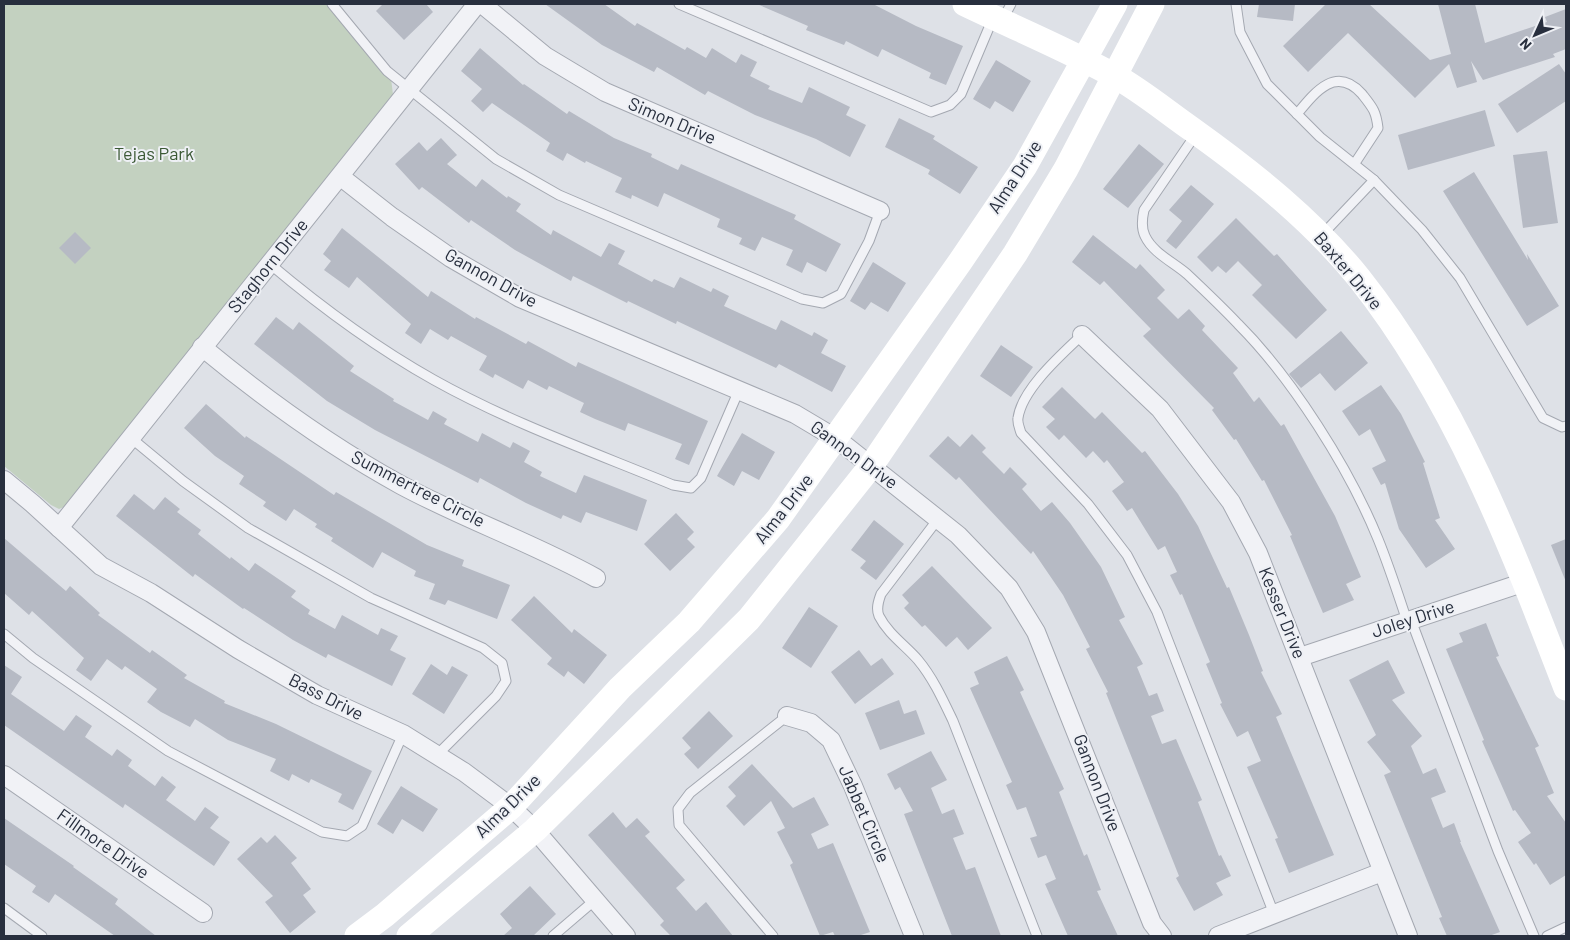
<svg xmlns="http://www.w3.org/2000/svg" width="1570" height="940" font-family="Barlow,sans-serif">
<style>
.green{fill:#c3d1c0}
.building{fill:#b6bac4}
.lines{fill:none;stroke-linecap:round;stroke-linejoin:round}
.lane-casing{stroke:#a4a8b1;stroke-width:11}
.street-casing{stroke:#a4a8b1;stroke-width:20}
.lane{stroke:#f1f2f6;stroke-width:9}
.street{stroke:#f1f2f6;stroke-width:18}
.secondary{stroke:#fff;stroke-width:25}
.labels{text-anchor:middle;stroke-width:4;stroke-linejoin:round;paint-order:stroke}
.street-label{font-size:18px;fill:#282f3e;stroke:#eef0f5}
.park-label{font-size:18px;fill:#3b5935;stroke:#eef0f5}
</style>
<rect width="100%" height="100%" fill="#dee1e7"/>
<!-- green -->
<path class="green" d="M4 4H328L355 40 391 78 393 95 71 504 59 509 51 505 4 466Z"/>
<!-- building -->
<g class="building">
<path d="M383 4H426L433 12 404 40 376 11Z"/>
<path d="M545 4H604L635 26 637 23 685 50 687 47 706 58 712 48 736 63 741 54 757 62 750 76 770 86 768 89 802 103 809 87 850 107 846 115 866 125 850 157 816 139 755 115 708 91 705 95 657 67 654 72 602 45Z"/>
<path d="M757 4H873L916 26 963 46 946 85 929 78 931 73 882 49 878 57 846 41 844 45 806 30 808 26Z"/>
<path d="M1259 4H1295L1293 21 1257 17Z"/>
<path d="M1326 4H1369L1430 60 1451 54 1438 4H1475L1485 43 1547 22 1545 17 1566 9V49L1553 54 1555 57 1483 80 1471 61 1477 82 1457 88 1449 64 1415 98 1348 33 1308 72 1283 46Z"/>
<path d="M480 48 523 85 524 84 567 114 569 111 614 138 652 154 651 157 678 170 681 164 796 215 794 219 841 244 826 272 807 262 802 273 786 265 793 250 762 237 755 251 739 244 742 238 717 227 720 219 664 193 658 207 632 195 631 199 615 192 622 178 586 161 585 163 567 153 563 161 546 151 550 143 492 103 483 112 471 101 482 89 461 71Z"/>
<path d="M996 60 1031 81 1013 112 995 101 990 109 973 99Z"/>
<path d="M1559 64 1566 74V101L1517 133 1498 104Z"/>
<path d="M1485 110 1495 146 1408 170 1398 135Z"/>
<path d="M899 118 935 136 933 139 978 167 960 194 928 174 930 170 885 147Z"/>
<path d="M441 138 457 155 447 164 476 187 482 179 507 198 508 196 521 204 516 211 551 235 553 230 601 257 609 243 625 251 618 264 652 282 654 279 674 288 680 277 711 292 713 288 729 296 724 306 776 330 781 320 812 336 814 332 828 340 821 353 846 366 832 392 779 364 776 368 677 321 676 324 628 301 627 303 573 276 571 281 515 250 471 220 469 223 422 187 419 190 395 164 419 142 427 151Z"/>
<path d="M1139 144 1164 164 1128 208 1103 189Z"/>
<path d="M1547 151 1558 223 1523 228 1513 155Z"/>
<path d="M1474 172 1528 260 1527 254 1559 306 1527 326 1443 191Z"/>
<path d="M1191 185 1214 204 1176 249 1166 241 1182 221 1169 210Z"/>
<path d="M1236 218 1274 256 1277 254 1327 310 1296 339 1252 295 1262 285 1238 261 1226 273 1218 266 1212 272 1197 257Z"/>
<path d="M342 228 428 297 431 291 475 319 476 317 526 344 528 341 576 367 578 362 708 421 689 465 675 459 682 444 628 423 625 431 595 419 580 412 584 403 549 386 547 390 528 380 523 389 495 374 493 378 479 370 487 356 451 336 448 340 430 329 421 344 405 333 411 324 357 277 349 288 324 270 331 261 323 254Z"/>
<path d="M75 232 91 248 75 264 59 248Z"/>
<path d="M1093 235 1136 269 1140 264 1165 290 1157 298 1178 319 1189 309 1205 326 1202 330 1238 368 1233 373 1254 402 1259 397 1281 426 1284 424 1335 516 1361 577 1346 584 1354 600 1323 613 1290 536 1292 535 1264 480 1262 481 1236 439 1234 440 1212 410 1214 408 1143 336 1151 329 1104 281 1100 285 1072 262Z"/>
<path d="M873 262 906 283 888 312 871 302 865 310 850 301Z"/>
<path d="M276 317 293 330 299 322 354 366 350 371 394 399 393 401 428 420 433 411 447 419 444 424 478 442 482 433 510 448 513 442 530 451 524 462 542 472 540 476 576 493 584 475 647 500 637 531 586 512 581 523 563 515 561 519 526 503 480 478 478 483 375 430 327 401 254 344Z"/>
<path d="M1341 331 1368 363 1335 391 1320 373 1301 388 1289 374Z"/>
<path d="M1001 345 1033 367 1011 397 980 376Z"/>
<path d="M1381 385 1401 414 1425 462 1423 463 1440 518 1435 520 1455 549 1426 568 1399 529 1385 483 1381 485 1372 468 1386 461 1370 429 1359 436 1342 411Z"/>
<path d="M1062 387 1095 419 1102 412 1142 453 1145 451 1178 494 1198 526 1227 588 1229 587 1249 635 1263 671 1261 672 1282 714 1276 717 1334 855 1289 873 1275 839 1278 838 1247 767 1261 761 1248 731 1237 737 1220 704 1222 703 1206 664 1210 662 1182 594 1180 595 1170 575 1177 572 1165 546 1158 550 1132 508 1127 511 1112 491 1124 482 1107 460 1104 463 1093 451 1086 458 1064 435 1059 440 1046 427 1055 419 1042 407Z"/>
<path d="M206 404 245 438 246 436 334 495 336 492 427 545 464 560 462 566 510 585 497 619 448 600 445 605 429 599 435 584 414 576 416 571 382 552 373 568 331 541 333 538 315 527 317 524 294 509 286 521 263 506 266 502 239 484 244 476 215 456 184 428Z"/>
<path d="M742 433 775 452 759 480 742 471 734 486 717 476Z"/>
<path d="M972 434 986 448 982 452 1004 474 1010 467 1027 484 1022 489 1041 511 1052 502 1070 523 1101 567 1125 617 1119 620 1143 664 1137 667 1149 696 1157 693 1164 711 1151 716 1162 744 1176 739 1202 800 1198 802 1219 856 1221 855 1231 876 1216 883 1223 895 1194 911 1176 878 1179 876 1106 693 1108 692 1086 649 1090 647 1063 595 1033 551 1031 554 959 477 956 480 929 456 948 436 960 447Z"/>
<path d="M134 494 154 510 165 497 180 509 177 512 201 530 198 534 230 559 231 557 249 571 255 563 296 591 291 597 310 610 308 614 335 629 342 615 378 635 381 628 398 636 390 650 406 658 392 686 328 654 326 658 293 640 244 608 243 609 195 574 193 577 116 516Z"/>
<path d="M676 513 694 532 687 539 695 547 670 571 644 544Z"/>
<path d="M874 520 904 544 876 580 860 568 866 561 851 550Z"/>
<path d="M4 538 66 591 70 586 100 613 98 615 150 653 152 650 187 675 184 678 225 701 224 703 276 724 372 771 353 810 338 802 342 794 311 779 309 783 292 774 289 781 270 771 276 759 228 740 195 719 190 727 161 712 147 702 157 689 125 666 122 670 107 659 91 681 76 670 84 658 32 611 29 615 4 593Z"/>
<path d="M1566 539V582L1551 545Z"/>
<path d="M932 566 992 628 968 650 957 637 946 647 925 625 922 627 904 608 909 603 902 595Z"/>
<path d="M534 596 572 633 574 629 607 655 584 684 568 671 564 677 547 664 552 658 511 620Z"/>
<path d="M809 607 838 626 811 668 782 648Z"/>
<path d="M1486 623 1499 656 1496 657 1539 746 1535 748 1554 793 1547 796 1566 823V875L1550 885 1536 863 1534 865 1518 842 1531 833 1515 810 1513 811 1482 741 1484 740 1446 649 1463 642 1459 633Z"/>
<path d="M859 650 871 666 882 658 894 674 855 704 831 672Z"/>
<path d="M1007 656 1024 690 1020 692 1064 789 1059 792 1084 856 1087 854 1101 890 1097 891 1118 936H1068L1045 884 1056 879 1046 855 1038 858 1030 838 1037 836 1026 807 1017 810 1006 785 1012 782 970 688 979 684 974 672Z"/>
<path d="M1388 660 1405 693 1392 700 1422 736 1411 746 1423 774 1436 768 1446 792 1431 798 1443 828 1454 823 1461 842H1460L1500 932 1489 936H1447L1439 918 1442 917 1384 775 1391 772 1367 742 1376 735 1349 680Z"/>
<path d="M431 664 447 675 452 666 468 675 444 714 412 694Z"/>
<path d="M4 665 22 677 11 694 64 731 76 715 92 726 85 737 112 756 117 749 132 760 128 766 155 786 162 776 176 787 166 800 195 821 205 807 219 817 210 828 230 842 214 866 125 804 123 808 4 725Z"/>
<path d="M899 700 904 714 916 710 925 734 880 750 865 713Z"/>
<path d="M709 711 733 736 698 769 684 754 691 748 682 738Z"/>
<path d="M931 751 947 780 931 788 942 814 954 809 964 834 953 838 966 870 975 867 1001 936H952L904 814 913 811 900 787 895 790 887 774Z"/>
<path d="M752 764 793 808 814 797 829 825 811 834 818 849 833 843 870 932 858 936H835L833 932 820 936 790 865 793 863 777 832 785 828 771 801 744 826 726 806 736 796 728 787Z"/>
<path d="M401 786 438 809 423 832 402 819 393 834 377 824Z"/>
<path d="M613 812 626 828 637 818 650 832 645 836 685 880 676 888 696 911 706 902 733 936H671L660 925 664 921 588 835Z"/>
<path d="M4 818 74 866 73 867 118 899 115 904 156 936H115L55 894 49 903 32 892 36 886 4 864Z"/>
<path d="M275 835 297 858 291 863 311 889 303 895 316 912 290 933 265 902 273 896 237 859 261 837 267 843Z"/>
<path d="M530 886 556 914 533 936H503L512 928 500 914Z"/>
</g>
<g class="lines">
<defs>
<g id="lane">
<path d="M332 4 387 71 496 159 559 195 802 299 823 303 841 294 869 241 880 211"/>
<path d="M679 4 931 112 950 105 961 94 993 18"/>
<path d="M1236 4 1240 32 1267 84 1320 137 1374 180 1422 230 1460 278 1543 418 1562 427 1566 426"/>
<path d="M1003 19 1011 4"/>
<path d="M1297 114C1315 92 1336 65 1362 94 1373 108 1376 111 1378 128L1355 163"/>
<path d="M1196 134 1144 210C1142 219 1141 228 1145 236 1153 253 1173 262 1187 274 1204 290 1222 307 1238 324 1292 378 1349 468 1378 539 1389 566 1398 594 1407 621"/>
<path d="M1321 236 1374 180"/>
<path d="M270 264C321 307 375 347 434 380 509 422 593 452 673 485L691 488 701 478 739 390"/>
<path d="M1082 335C1062 354 1022 389 1018 418 1017 423 1020 429 1021 433L1088 504 1127 555 1157 612 1274 914"/>
<path d="M131 438 183 481 248 528 371 598 483 648 502 663 506 681 496 696 437 755"/>
<path d="M938 519 881 594C878 602 876 609 879 616 888 634 906 646 918 660 933 678 943 700 953 721L1037 936"/>
<path d="M1411 620 1498 851 1534 936"/>
<path d="M4 634 33 658 168 751 322 832 347 836 362 826 403 734"/>
<path d="M4 908 42 936"/>
<path d="M553 936 595 900"/>
<path d="M773 936 679 825 678 809 690 793 787 716"/>
<path d="M1547 936 1566 927"/>
</g>
<g id="street">
<path d="M482 4 545 56 605 92 880 211"/>
<path d="M341 177 392 217 451 258 520 298 795 414 837 439 958 535 1009 588 1036 632 1152 923 1162 936"/>
<path d="M1082 335 1160 409 1231 502 1258 553 1408 936"/>
<path d="M202 347C265 399 330 446 401 485 464 519 533 543 596 578"/>
<path d="M4 480 33 504 101 566 151 593 238 649 317 695 403 734 464 772 511 807 535 830 626 936"/>
<path d="M59 528 477 4"/>
<path d="M1300 657 1525 582"/>
<path d="M787 716 811 723 831 740 853 786 914 936"/>
<path d="M4 775 203 913"/>
<path d="M1218 936 1382 872"/>
</g>
</defs>
<!-- lane casing -->
<use href="#lane" class="lane-casing"/>
<!-- street casing -->
<use href="#street" class="street-casing"/>
<!-- lane -->
<use href="#lane" class="lane"/>
<!-- street -->
<use href="#street" class="street"/>
<!-- secondary -->
<g class="secondary">
<path d="M965 4C1015 28 1066 49 1115 76 1142 91 1167 112 1193 130 1253 173 1312 220 1359 278 1455 399 1511 545 1566 688"/>
<path d="M357 936 385 915 511 807 620 688 689 622 778 519 960 262 1025 166 1115 4"/>
<path d="M409 936 535 830 749 619 871 466 1015 254 1066 169 1152 4"/>
</g>
</g>
<g class="labels">
<!-- street labels -->
<g class="street-label">
<text transform="translate(672 121) rotate(23)" y="6">Simon Drive</text>
<text transform="translate(1015 177) rotate(-57)" y="6">Alma Drive</text>
<text transform="translate(268 266) rotate(-51)" y="6">Staghorn Drive</text>
<text transform="translate(1348 271) rotate(50)" y="6">Baxter Drive</text>
<text transform="translate(491 278) rotate(29)" y="6">Gannon Drive</text>
<text transform="translate(854 455) rotate(36)" y="6">Gannon Drive</text>
<text transform="translate(418 489) rotate(27)" y="6">Summertree Circle</text>
<text transform="translate(784 509) rotate(-52)" y="6">Alma Drive</text>
<text transform="translate(1282 613) rotate(68)" y="6">Kesser Drive</text>
<text transform="translate(1413 619) rotate(-18)" y="6">Joley Drive</text>
<text transform="translate(326 697) rotate(27)" y="6">Bass Drive</text>
<text transform="translate(1097 783) rotate(69)" y="6">Gannon Drive</text>
<text transform="translate(508 806) rotate(-44)" y="6">Alma Drive</text>
<text transform="translate(864 814) rotate(67)" y="6">Jabbet Circle</text>
<text transform="translate(103 844) rotate(35)" y="6">Fillmore Drive</text>
</g>
<!-- park labels -->
<g class="park-label">
<text x="154" y="160">Tejas Park</text>
</g>
</g>
<!-- border -->
<rect width="1570" height="940" fill="none" stroke="#282f3e" stroke-width="10"/>
<!-- north arrow -->
<g transform="translate(1535 35) rotate(226)" stroke="#eef0f5" stroke-width="4" paint-order="stroke">
<path d="M0-4L9 19L0 12L-9 19Z" fill="#282f3e"/>
<text y="-8" font-size="14" font-weight="bold" text-anchor="middle" fill="#282f3e">N</text>
</g>
</svg>
